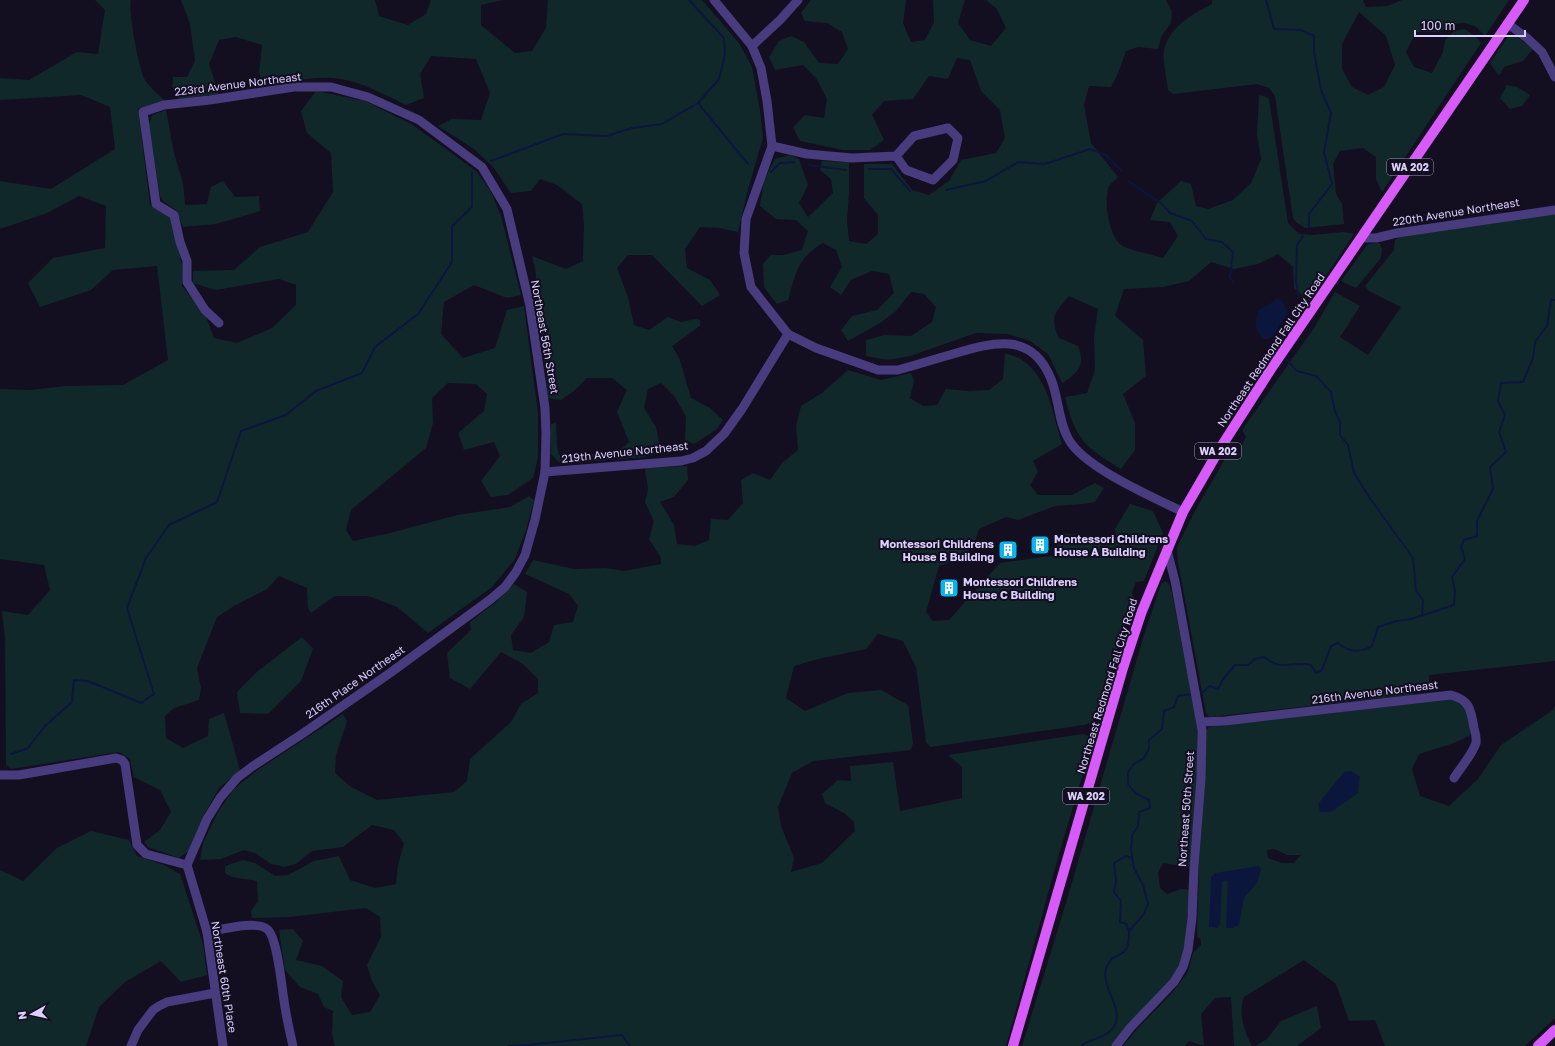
<svg xmlns="http://www.w3.org/2000/svg" width="1555" height="1046" font-family="'Golos Text',sans-serif">
<style>
.green{fill:#11282a;fill-rule:evenodd}
.water{fill:#0b163d}
.lines{fill:none;stroke-linecap:round;stroke-linejoin:round}
.stream{stroke:#0b163d;stroke-width:2}
.minor{stroke:#483b7e;stroke-width:9}
.major{stroke:#d65bf9;stroke-width:10}
.labels{text-anchor:middle;stroke-width:4;stroke-linejoin:round;paint-order:stroke}
.shield{fill:#140e21;stroke:#a096bb;stroke-width:1}
.shield-label{font-size:10px;font-weight:bold;fill:#dcd0fd}
.street-label{font-size:11px;fill:#dcd0fd;stroke:#140e21}
.poi-label{font-size:11px;font-weight:bold;fill:#dcd0fd;stroke:#140e21;text-anchor:start}
</style>
<rect width="100%" height="100%" fill="#140e21"/>
<!-- green -->
<g class="green">
<path d="M95 0H131C128 13 139 69 145 80 150 88 159 95 165 101L138 109 150 205 171 217 182 265V286L205 314 214 338 237 343 272 328 296 305V285L279 279 216 290 193 283V271L234 270 260 247 308 232 333 192 331 153 307 133 301 111 316 91 365 101 413 125 476 171 490 190 501 216 521 295 507 298 474 285 444 302 441 334 463 358 495 348 507 310 524 306 538 413V457L533 478 508 495 491 497 481 481 500 456 494 442 464 450 458 433 484 411 487 394 476 384 448 383 432 398 433 423 426 448 351 510 346 530 353 541 390 533 457 515 510 507 529 496 534 500 526 530 515 559 492 587 428 633 397 607 368 596H335L311 613 308 608 307 588 279 576 267 589 234 606 217 617 197 668 201 688 199 700 174 708 165 716 166 738 183 748 208 736 209 719 224 713 240 770 219 788 205 813 189 851 179 858 148 847 144 842 160 830 171 812 160 790 134 777 130 759 119 752 11 769 6 765 5 639 2 611 28 615 50 590 44 565 0 559V389L30 390 66 386 123 385 168 360 157 266 113 270 91 290 40 307 28 283 53 258 105 248 106 206 79 196 47 213 0 229V181L51 189 115 149 110 107 81 95 0 100V78L29 80 77 52 98 54 105 10Z"/>
<path d="M181 0H375L379 16 408 25 426 14 431 0H503L481 5V25L515 53 532 51 546 28 548 0H702L739 43 752 67 760 110 763 138 747 193 738 232 719 228 700 227 685 249 687 268 710 280 720 295 702 306 652 255H628L617 268 628 297 634 325 649 330 668 317 681 322 695 319 700 320V326L672 346 680 360 691 398 710 408 723 420 716 430 694 444 685 440 686 416 674 396 661 383 648 389 644 408 656 427 660 447 644 457 573 463 559 462 551 454V424L556 423 557 446 559 455 575 456 619 451 629 442 617 412 627 390 612 378H587L574 391 561 400 548 398 540 309 535 268 532 256 566 269 583 261 584 225 582 204 557 185 540 179 531 191 511 193 493 167 474 149 438 126 452 119 481 120 490 93 476 59 431 56 420 74 424 98 406 105C385 95 364 83 341 79 320 75 285 82 265 86L259 73 262 45 236 37 219 40 209 64 219 94 179 99 172 86 173 77H187L195 61 190 24Z"/>
<path d="M811 0H906L903 23 911 42 925 40 934 22 933 0H965L958 23 970 40 991 46 1006 28 997 9 986 0H1166L1172 11 1171 23 1161 37 1158 49 1138 47 1126 51 1118 73 1111 87 1089 86 1084 105 1091 143 1118 177C1116 180 1111 183 1109 186 1103 200 1109 236 1121 245 1128 250 1154 255 1163 258L1178 236 1170 222 1150 220 1157 203 1181 181 1191 184 1196 206 1208 209 1233 200 1251 183 1261 159 1257 135 1259 95 1264 96 1269 99 1288 223 1299 234 1312 235 1344 232 1354 234 1309 301 1294 288 1293 267 1278 254 1258 264 1234 269 1211 262 1189 281 1163 287 1124 289 1115 316 1143 340 1146 376 1123 394 1135 423V450L1121 469C1085 447 1075 439 1065 397L1087 393 1095 370 1094 337 1098 309 1069 296C1055 312 1049 317 1059 338L1078 346C1086 365 1078 373 1062 383L1048 354 1030 341 1008 334 976 333 910 356 888 360 866 356V340L885 335 911 336 932 322 936 307 924 294 911 292 896 311 880 323 848 341 841 330 852 316 877 310 894 293 889 274 872 271 851 280 841 295 830 287 842 267 836 250 823 243C797 258 796 273 788 300L777 304 764 287 763 264 771 255H784L802 250 808 231 796 220 776 219 760 206 764 180 775 159 790 155 799 159 808 185 799 203 808 217 833 193 831 179 820 170 822 161 849 162V193L847 221 849 241 866 244 878 234V215L864 198V164H892L912 190 929 195 949 181 961 160 996 153 1005 138 1000 110 981 91 970 60 957 58 948 79 929 76 913 99 884 101 872 115 884 140 870 150H843L800 141 793 127 805 115 824 118 827 99 816 78 803 65 775 70 769 57 779 41 791 36 804 42 819 63 838 64 848 49 842 32 827 23 805 21 801 13Z"/>
<path d="M1212 0H1363L1366 7 1387 6 1402 0H1509L1485 36 1476 27 1465 23 1451 24 1439 32H1416L1406 52 1414 67 1432 73 1443 52 1445 40 1454 31 1465 29 1476 37 1481 43 1382 192 1376 179V157L1363 148 1340 151 1333 164 1336 194 1342 204 1344 224 1305 228 1296 222 1293 218 1275 96 1269 88 1257 84 1173 94 1168 90C1167 81 1162 58 1164 50 1170 26 1193 14 1212 4ZM1359 12 1386 36 1395 65 1384 87 1368 95 1352 87 1342 69V44Z"/>
<path d="M1509 35 1516 36 1533 49 1523 61 1504 67 1499 76 1490 63Z"/>
<path d="M1507 85 1517 87 1530 95 1522 106 1510 109 1500 98Z"/>
<path d="M166 110 174 153 183 183 185 205 207 204 211 187 223 181 235 197 259 196 260 211 216 224 183 227 177 211 163 201 160 196 149 125 152 115Z"/>
<path d="M1555 213V661L1429 675V683L1411 695 1209 717 1206 713 1178 562 1177 547 1196 509 1233 445H1242L1246 437 1242 430 1314 328 1335 292 1360 306 1340 337 1368 355 1401 307 1369 291 1365 286 1394 250 1395 240 1401 236Z"/>
<path d="M1379 243 1382 249 1381 258 1356 288 1341 281 1368 244Z"/>
<path d="M1005 353C1010 355 1017 357 1022 360 1049 378 1053 416 1062 444L1033 461 1038 472 1030 485 1038 495H1072L1095 483 1104 488 1095 502 1083 504 1055 506 1018 520 1006 517 979 529C972 555 963 557 939 566L926 612 933 621 949 620 1000 563 1057 555V540L1061 533 1086 536 1087 543 1116 538 1115 529 1130 504 1153 511 1163 533 1144 581 1136 582 1132 592 1134 601 1113 660 1098 713 1093 722 1084 725 930 747 926 742 916 667 903 641 878 634 866 649 818 659 794 666 786 698 805 711 848 693 881 690 908 705 913 743 911 750 813 761 792 773 778 807 781 826 794 858 791 872 822 863 855 831 854 822 844 813 825 803 822 794 838 780 851 781 850 766 893 762 900 811 962 798V767L948 755 1082 734 1089 736 1091 746 1057 861 1006 1046H335L332 1034 333 1011 324 1007 318 994 300 987 285 970 279 930 293 929 303 941 296 960 322 966 343 981 341 997 352 1015 370 1012 380 995 372 981 367 965 381 937 380 917 366 908 290 917 252 918 251 911 258 901 257 881 232 877 225 873V866L243 860 255 863 275 876 288 875 314 861 339 856 350 880 375 888 396 884 398 865 404 843 394 830 372 825 343 847 312 851 296 864 284 867 271 864 255 853 244 850 221 859 200 860 203 843 218 812 234 789 256 771 343 714 347 721 336 755 335 773 351 787 377 800 454 792 467 781 470 759 511 722 521 704 538 693V679L523 664 501 652 470 689 450 678 447 653 471 630 470 622 495 603 514 584 527 592 524 617 511 635 513 650 531 653 549 642 554 625 573 622 578 606 569 594 525 574 533 560 574 569 605 568 624 571 661 564V558L649 539 654 521 645 502 648 489 645 468 687 466 688 480 674 497 660 502 674 525 677 544 695 546 709 540 711 519 728 520 743 503 741 480 753 473 770 480 782 463 798 450 796 426 801 406 822 393 848 370 881 380 911 373 914 381 910 398 923 406 937 405 946 389 968 391 989 390 1003 379Z"/>
<path d="M1166 581 1169 584 1172 593 1197 724V789L1189 867 1163 863 1158 873 1160 888 1167 894 1181 889 1190 890 1184 950 1177 970 1168 984 1113 1046H1022L1066 903 1144 635 1161 584Z"/>
<path d="M302 637 313 649 301 681 268 714 240 713 237 692 258 671Z"/>
<path d="M1446 700C1449 700 1455 700 1458 702 1469 708 1472 726 1469 736L1454 743 1419 754 1412 769 1420 796 1449 806 1478 779 1501 745 1553 710 1555 706V1018L1525 1046H1385L1375 1020 1349 1021 1336 984 1304 960 1244 997C1238 1013 1244 1031 1252 1046H1234L1231 997 1215 998 1201 1014 1204 1046 1189 1041 1185 1046H1123L1138 1028 1172 993 1188 972 1193 953 1201 945V940L1197 936 1199 863 1204 788 1206 731 1209 727ZM1274 849 1287 855H1301L1294 863H1282L1268 858 1267 850Z"/>
<path d="M91 831 129 840 137 856 164 865 180 874 203 944 207 975 181 982 161 961 125 982 99 1007 86 1046H0V870L23 881 57 848Z"/>
<path d="M1317 1006 1321 1028 1297 1046H1255L1267 1039 1281 1021Z"/>
</g>
<!-- water -->
<g class="water">
<path d="M1276 298C1285 299 1285 307 1288 314 1286 318 1284 319 1282 322 1277 329 1276 335 1269 339H1264C1254 330 1255 323 1258 310L1273 302Z"/>
<path d="M1352 771 1360 777 1358 793 1331 812H1320L1318 804 1344 772Z"/>
<path d="M1259 866 1261 870 1257 883 1244 898 1239 925 1233 928H1226L1228 881 1226 880 1222 882 1220 924 1218 928 1209 927 1211 877 1215 873Z"/>
</g>
<g class="lines">
<!-- stream -->
<g class="stream">
<path d="M1266 0 1274 29 1301 30 1314 36V52L1321 90 1331 113 1324 152 1332 184 1309 214V227"/>
<path d="M698 103 748 164"/>
<path d="M491 161 563 134 607 136 632 128 662 124 698 103 719 79 725 55 724 38 689 0"/>
<path d="M809 165 846 170"/>
<path d="M869 169H891L910 191"/>
<path d="M771 172 780 163 794 162"/>
<path d="M1128 181 1162 204 1170 213 1192 221 1206 239 1222 242 1233 252 1230 277 1234 283"/>
<path d="M946 190 986 181 1018 162 1045 164 1090 149 1106 155 1122 171"/>
<path d="M1299 297 1296 282 1297 245 1303 236"/>
<path d="M1279 352 1276 347 1292 317 1297 305"/>
<path d="M1283 356 1297 371 1316 376 1331 392 1335 411 1340 422V435L1348 445 1354 473 1369 497 1413 558 1416 591 1423 600 1422 616"/>
<path d="M1199 693 1203 692 1210 686 1218 689 1223 679 1235 665H1248L1255 659 1264 657C1284 673 1290 660 1311 665L1316 673 1322 670 1331 646 1338 643C1348 652 1360 653 1372 646L1378 627 1396 621 1411 619 1454 605 1455 591 1452 577 1465 559 1461 547 1464 540 1477 536V521L1493 489 1490 467 1506 452 1499 432 1505 415 1498 401 1501 383 1523 382 1533 358 1535 342 1547 326 1551 300H1555"/>
<path d="M11 754 28 748 45 726 72 702 74 680 88 681 141 703 154 694 127 608 146 558 169 525 217 502 241 431 286 415 316 391 362 373 375 347 418 314 452 262V226L472 207V172"/>
<path d="M1129 931 1126 924 1120 922 1121 901 1114 892 1116 881 1114 863 1126 856 1132 858"/>
<path d="M508 1046 528 1045 622 1035 630 1046"/>
<path d="M1081 1046C1090 1038 1104 1040 1113 1028 1126 1010 1101 989 1106 969 1107 965 1110 961 1112 958 1128 952 1129 948 1129 931L1144 914 1148 904 1143 885 1134 868 1131 850 1132 835 1138 826 1139 812 1150 808 1149 800 1135 793 1128 784V772L1134 764 1144 758 1149 749V740L1162 729 1164 711 1174 707 1178 696 1192 694"/>
</g>
<!-- minor -->
<g class="minor">
<path d="M714 0 752 46 761 68 767 101 772 146 746 219 744 253 751 287 788 334 816 348 878 370H898C916 365 935 359 953 354 993 342 1032 331 1051 379 1059 398 1058 422 1069 440 1085 468 1153 497 1183 512"/>
<path d="M1508 24 1527 38 1542 52 1555 77"/>
<path d="M752 46 780 20 798 0"/>
<path d="M772 146 807 154 852 158 896 156 906 170 933 180 953 160 958 138 948 128 914 136 896 156"/>
<path d="M1361 238H1376L1397 233 1555 210"/>
<path d="M545 472 681 461 693 458 706 451 724 434 742 409 788 334"/>
<path d="M1201 722 1225 721 1451 695C1470 700 1471 710 1474 728 1475 732 1477 738 1476 743 1472 755 1461 767 1454 778"/>
<path d="M0 775H19L116 758 122 760 125 764 137 845 146 854 187 865"/>
<path d="M187 865 207 819 220 798 237 778 253 766 302 734 390 673 491 599 505 587 516 572 525 555 535 520 545 472 546 434 545 408 530 306 507 209 482 167 419 120 368 97 331 87H294L210 100 164 105 143 112 156 204 174 215 180 242 187 261V282L205 310 219 323"/>
<path d="M187 865 207 932 223 1046"/>
<path d="M207 932C221 930 255 920 267 929 278 937 282 992 285 1007 287 1020 290 1033 293 1046"/>
<path d="M131 1046 138 1030 153 1010 159 1006 167 1002 215 993"/>
<path d="M1116 1046 1130 1028 1174 982 1183 967 1188 950 1192 918 1194 867 1201 779 1202 730 1175 581 1167 550"/>
</g>
<!-- major -->
<g class="major">
<path d="M1013 1046 1123 668 1142 611 1183 512 1219 450 1271 369 1524 0"/>
<path d="M1538 1046 1555 1030"/>
</g>
</g>
<!-- icons -->
<defs>
<symbol id="building-square" viewBox="-11 -11 22 22"><rect x="-9" y="-9" width="18" height="18" rx="4" fill="#09b5ef" stroke="#140e21"/><path d="M-4-6H4V6H1V3H-1V6H-4ZM-2.5-4.3h1.7v1.8h-1.7ZM.8-4.3h1.7v1.8H.8ZM-2.5-1h1.7V.8h-1.7ZM.8-1h1.7V.8H.8Z" fill="#fff"/></symbol>
</defs>
<g fill-rule="evenodd">
<use href="#building-square" x="1029" y="534" width="22" height="22"/>
<use href="#building-square" x="997" y="539" width="22" height="22"/>
<use href="#building-square" x="938" y="577" width="22" height="22"/>
</g>
<g class="labels">
<!-- shield labels -->
<g class="shield">
<rect x="1387" y="159" width="46" height="16" rx="3"/>
<rect x="1195" y="443" width="46" height="16" rx="3"/>
<rect x="1063" y="788" width="46" height="16" rx="3"/>
</g>
<g class="shield-label">
<text x="1410" y="171">WA 202</text>
<text x="1218" y="455">WA 202</text>
<text x="1086" y="800">WA 202</text>
</g>
<!-- street labels -->
<g class="street-label">
<text transform="translate(238 84) rotate(-7)" y="4">223rd Avenue Northeast</text>
<text transform="translate(1456 212) rotate(-9)" y="4">220th Avenue Northeast</text>
<text transform="translate(545 337) rotate(80)" y="4">Northeast 56th Street</text>
<text transform="translate(1271 350) rotate(-56)" y="4">Northeast Redmond Fall City Road</text>
<text transform="translate(625 452) rotate(-6)" y="4">219th Avenue Northeast</text>
<text transform="translate(355 682) rotate(-35)" y="4">216th Place Northeast</text>
<text transform="translate(1107 686) rotate(-73)" y="4">Northeast Redmond Fall City Road</text>
<text transform="translate(1375 692) rotate(-7)" y="4">216th Avenue Northeast</text>
<text transform="translate(1186 809) rotate(-86)" y="4">Northeast 50th Street</text>
<text transform="translate(224 977) rotate(81)" y="4">Northeast 60th Place</text>
</g>
<!-- poi labels -->
<g class="poi-label">
<text x="1054" y="543">Montessori Childrens<tspan x="1054" dy="13">House A Building</tspan></text>
<text x="994" y="548" text-anchor="end">Montessori Childrens<tspan x="994" dy="13">House B Building</tspan></text>
<text x="963" y="586">Montessori Childrens<tspan x="963" dy="13">House C Building</tspan></text>
</g>
</g>
<!-- north arrow -->
<g transform="translate(32 1014) rotate(262)" stroke="#140e21" stroke-width="3" paint-order="stroke">
<path d="M0-3L7 15L0 10L-7 15Z" fill="#dcd0fd"/>
<text y="-6" font-size="11" font-weight="bold" text-anchor="middle" fill="#dcd0fd">N</text>
</g>
<!-- scale -->
<path d="M1415 30v6h110v-6" fill="none" stroke="#dcd0fd" stroke-width="2"/>
<text x="1421" y="30" font-size="12" fill="#dcd0fd" stroke="#140e21" stroke-width="3" paint-order="stroke">100 m</text>
</svg>
